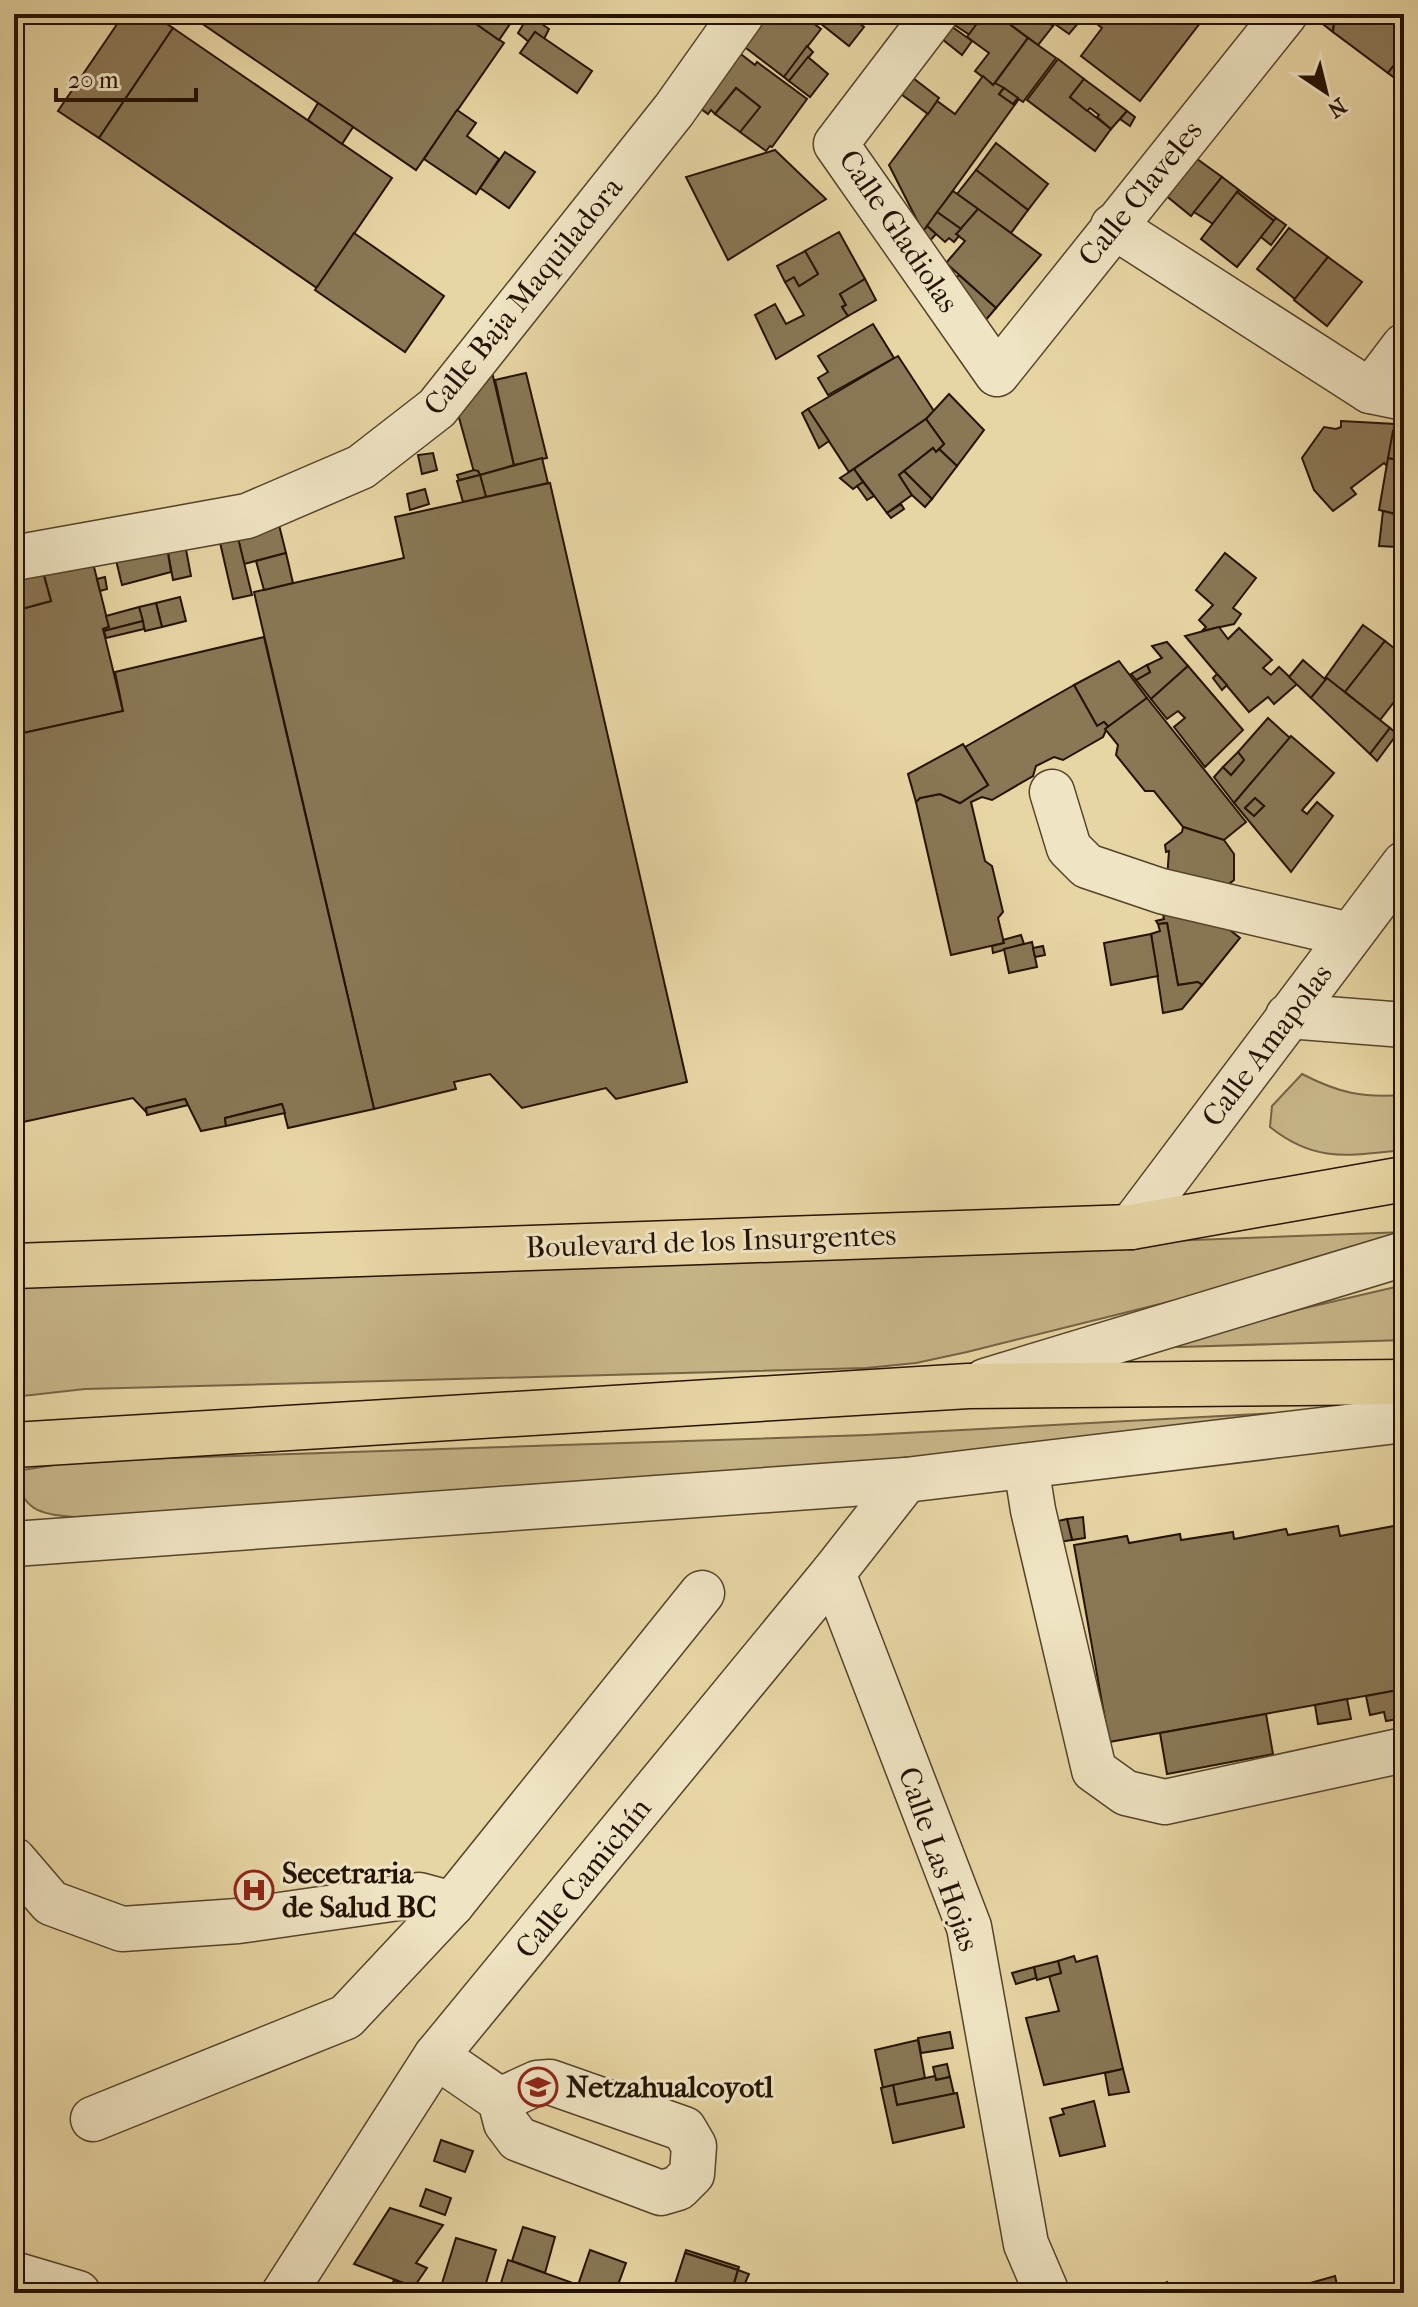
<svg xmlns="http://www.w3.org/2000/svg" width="1418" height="2307" font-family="'IM FELL French Canon',serif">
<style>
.green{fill:#c6b487;stroke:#756344;stroke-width:2}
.building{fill:#897755;stroke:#241200;stroke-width:2;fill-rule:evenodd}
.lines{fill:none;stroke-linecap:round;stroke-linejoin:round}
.minor-casing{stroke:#554329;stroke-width:47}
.major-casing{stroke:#241200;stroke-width:47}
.minor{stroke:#efe4c3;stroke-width:44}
.major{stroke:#e7d5a3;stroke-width:44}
.labels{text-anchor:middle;stroke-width:6;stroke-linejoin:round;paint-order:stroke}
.street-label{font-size:30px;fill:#241200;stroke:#efe4c3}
.poi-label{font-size:30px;font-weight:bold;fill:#241200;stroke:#efe4c3;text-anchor:start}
</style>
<rect width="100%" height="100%" fill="#e7d5a3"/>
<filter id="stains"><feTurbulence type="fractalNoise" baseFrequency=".0025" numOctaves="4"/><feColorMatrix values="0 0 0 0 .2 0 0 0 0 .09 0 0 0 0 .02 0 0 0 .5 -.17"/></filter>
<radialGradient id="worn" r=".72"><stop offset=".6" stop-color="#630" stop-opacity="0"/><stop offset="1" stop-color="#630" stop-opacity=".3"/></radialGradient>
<!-- green -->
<g class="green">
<path d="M1302 1074C1339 1093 1362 1098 1404 1095V1150C1351 1155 1316 1164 1270 1127L1272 1106Z"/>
<path d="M1404 1232V1244L1305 1273 1176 1300 967 1352 916 1363 866 1368 85 1389 14 1397V1288L619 1262Z"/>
<path d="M1404 1285V1340L1180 1347 1147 1345Z"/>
<path d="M1296 1412 1024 1454 448 1498 75 1517C40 1515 20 1510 16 1471L79 1461 867 1435Z"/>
</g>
<!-- building -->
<g class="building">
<path d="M124 14H151L173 28 99 138 58 111Z"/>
<path d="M188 14H462L504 43 416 170Z"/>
<path d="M462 14H517L499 40Z"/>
<path d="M745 14H801L821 29 784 77 729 35Z"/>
<path d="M827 14H847L864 27 849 46 820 23Z"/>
<path d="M960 14H984L970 35 953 24Z"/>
<path d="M984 14H996L1028 38 993 85 975 71 989 53 967 37Z"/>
<path d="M996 14H1037L1053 26 1038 45Z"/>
<path d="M1037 14H1063L1053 26Z"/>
<path d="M1063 14H1086L1069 34 1055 24Z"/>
<path d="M1097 14H1207L1140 101 1081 56 1102 28 1092 20Z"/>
<path d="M1310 14H1335L1333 32Z"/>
<path d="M1335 14H1404V52L1388 73 1333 32Z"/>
<path d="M529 15 549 29 544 39 535 32 529 42 518 33Z"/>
<path d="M951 26 972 41 962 55 942 39Z"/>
<path d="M173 28 392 178 317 288 99 138Z"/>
<path d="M535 32 592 71 577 93 520 53Z"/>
<path d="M1028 38 1056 58 1023 102 995 83Z"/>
<path d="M807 46 813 52 789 81 784 77Z"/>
<path d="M733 48 755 65 757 62 807 99 772 147 770 146 766 151 740 132 760 107 736 88 715 114 711 110 708 114 693 103Z"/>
<path d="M1404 52V85L1388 73Z"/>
<path d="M808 57 828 74 810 97 789 81Z"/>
<path d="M1058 59 1084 79 1070 97 1111 129 1095 151 1027 100Z"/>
<path d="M983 76 993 85 995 83 1004 88 999 94 1013 104 1019 99 923 232 889 165 937 101 955 114Z"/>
<path d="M913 78 939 98 928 114 901 94Z"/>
<path d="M1084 79 1127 111 1111 129 1097 117 1099 115 1090 108 1087 111 1070 97Z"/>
<path d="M736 88 760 107 740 132 715 114Z"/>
<path d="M1004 88 1018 98 1013 104 999 94Z"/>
<path d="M318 103 353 127 342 144 308 120Z"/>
<path d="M457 110 476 123 467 136 499 159 476 194 424 159Z"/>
<path d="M1127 111 1135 117 1130 126 1120 119Z"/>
<path d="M996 143 1048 184 1028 210 976 170Z"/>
<path d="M775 150 826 199 728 260 686 177Z"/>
<path d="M505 152 535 172 509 208 480 188Z"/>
<path d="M1193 156 1222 177 1191 216 1164 194Z"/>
<path d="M976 170 1028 210 1011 233 957 194Z"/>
<path d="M1222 177 1239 190 1213 224 1194 212Z"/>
<path d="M1239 190 1276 218 1274 221 1237 192Z"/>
<path d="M953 191 978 209 961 229 937 212Z"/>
<path d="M1237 192 1274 221 1237 267 1201 239Z"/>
<path d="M978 209 1041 255 996 308 946 263 965 241 956 234Z"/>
<path d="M937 212 961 229 956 234 959 236 954 242 949 238 945 242 927 226Z"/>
<path d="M1276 218 1286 225 1271 245 1261 237Z"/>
<path d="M927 226 936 234 928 243 923 232Z"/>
<path d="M1289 228 1328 257 1295 299 1257 269Z"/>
<path d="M839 232 865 279 840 294 846 305 842 307 848 316 776 359 755 315 775 304 786 324 804 315 785 282 794 277 799 286 818 274 805 251Z"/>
<path d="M354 233 444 296 405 352 315 290Z"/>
<path d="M805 251 818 274 799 286 794 277 785 282 777 266Z"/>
<path d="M1328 257 1362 282 1327 326 1294 300Z"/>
<path d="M959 275 996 308 985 321 949 284Z"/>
<path d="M865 279 876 300 848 316 842 307 846 305 840 294Z"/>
<path d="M873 324 894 358 828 395 818 378 828 372 818 356Z"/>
<path d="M898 356 934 411 926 419 849 472 808 409Z"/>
<path d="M492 372 514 465 480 475 478 471 474 472 455 403Z"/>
<path d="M526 373 547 458 514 465 495 380Z"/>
<path d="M949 394 984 430 957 466 939 449 944 444 926 419Z"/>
<path d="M808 409 829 441 819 448 802 413Z"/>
<path d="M926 419 944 444 936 452 933 448 899 475 912 495 887 513 854 469Z"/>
<path d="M1341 421 1395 424 1387 466 1384 463 1351 488 1356 494 1333 511 1314 490 1302 458 1324 427 1336 429 1341 427Z"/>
<path d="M1393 431 1404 433V462L1388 458Z"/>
<path d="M933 448 936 452 939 449 957 466 932 499 904 471Z"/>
<path d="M433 453 437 470 422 474 418 455Z"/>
<path d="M542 458 548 483 486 497 480 475Z"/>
<path d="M1388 458 1404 462V516L1379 510Z"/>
<path d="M854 469 863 482 853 489 840 478Z"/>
<path d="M474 470 478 471 480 475 459 480 457 475Z"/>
<path d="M904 471 932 499 925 507 912 495 899 475Z"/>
<path d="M480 475 486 497 463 502 457 481Z"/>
<path d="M863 482 874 496 867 500 857 486Z"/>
<path d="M550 483 687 1082 616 1099 606 1088 522 1108 490 1074 454 1082 456 1089 374 1109 254 592 404 558 395 517Z"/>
<path d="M425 489 429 504 410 510 407 494Z"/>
<path d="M901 504 904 509 891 518 887 513Z"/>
<path d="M1383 511 1403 516 1397 547 1379 546Z"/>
<path d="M279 525 286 553 244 564 237 534Z"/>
<path d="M237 534 252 595 233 599 219 538Z"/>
<path d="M185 544 191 576 173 580 167 547Z"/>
<path d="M167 547 171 572 122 585 115 556Z"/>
<path d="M286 553 293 583 264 590 256 561Z"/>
<path d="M1225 553 1256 578 1233 608 1241 614 1234 624 1202 631 1206 627 1199 620 1213 605 1196 590Z"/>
<path d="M92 559 109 627 103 629 123 711 14 735V611L51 601 41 565Z"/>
<path d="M41 565 51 601 14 611V570Z"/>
<path d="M105 577 107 589 100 591 97 579Z"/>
<path d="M180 597 186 621 162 627 156 603Z"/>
<path d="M156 603 162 627 145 631 139 607Z"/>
<path d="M139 607 143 621 104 631 103 629 109 627 106 616Z"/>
<path d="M143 621 144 629 106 638 104 631Z"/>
<path d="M1363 625 1385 641 1345 692 1325 678Z"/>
<path d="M1219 627 1228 639 1239 628 1272 660 1263 668 1271 675 1279 667 1297 684 1274 704 1268 697 1249 712 1185 636Z"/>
<path d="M264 637 374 1109 288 1128 282 1104 225 1118 226 1126 201 1131 185 1099 146 1108 147 1113 133 1098 14 1124V735L123 711 115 672Z"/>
<path d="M1385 641 1404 656V689L1380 720 1345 692Z"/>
<path d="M1167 642 1188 666 1151 699 1136 680 1150 672 1147 665 1162 658 1152 646Z"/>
<path d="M1303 660 1326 680 1311 698 1289 677Z"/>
<path d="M1119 661 1147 698 1109 728 1104 722 1097 726 1074 685Z"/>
<path d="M1147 665 1150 672 1136 680 1131 674Z"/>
<path d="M1188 666 1243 730 1205 767 1174 727 1185 718 1178 711 1167 719 1151 699Z"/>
<path d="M1217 674 1227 685 1222 690 1213 678Z"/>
<path d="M1327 678 1390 728 1370 754 1311 698Z"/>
<path d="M1074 685 1097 726 1104 722 1108 726 1103 737 1063 760 1054 757 1036 766 1033 776 992 800 982 797 971 802 985 861 992 866 1003 912 998 918 1004 943 951 955 916 802 920 798 940 794 960 803 988 785 965 747Z"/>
<path d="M1147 698 1246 822 1224 840 1183 827 1154 791H1145L1116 755 1118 745 1105 729Z"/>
<path d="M1268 718 1290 738 1234 803 1214 777 1223 767 1231 775 1244 760 1238 752Z"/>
<path d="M1390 728 1397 734 1377 761 1370 754Z"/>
<path d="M1291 736 1334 773 1302 810 1307 814 1317 802 1333 816 1291 872 1234 803ZM1255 798 1264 806 1254 816 1245 808Z"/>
<path d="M963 744 988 785 960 803 940 794 920 798 916 802 908 774Z"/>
<path d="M1238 752 1244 760 1231 775 1223 767Z"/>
<path d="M1255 798 1264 806 1254 816 1245 808Z"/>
<path d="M1183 827 1224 840 1234 854V880L1211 898 1167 879 1169 851 1166 852 1165 845 1182 832Z"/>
<path d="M1163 914 1212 916 1240 938 1202 985 1198 982 1178 985 1167 923 1158 924 1156 921 1164 919Z"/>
<path d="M1167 923 1178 985 1198 982 1202 985 1182 1009 1163 1013 1151 934 1160 931 1158 924Z"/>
<path d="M1151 934 1158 976 1111 985 1104 943Z"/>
<path d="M1021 935 1024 944 993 953 992 946 1004 943 1003 940Z"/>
<path d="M1032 942 1037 967 1009 973 1004 949Z"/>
<path d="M1043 946 1045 955 1035 957 1033 948Z"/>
<path d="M185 1099 188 1105 147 1115 146 1108Z"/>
<path d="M282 1104 285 1113 226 1126 225 1118Z"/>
<path d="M1083 1517 1085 1538 1072 1540 1067 1519Z"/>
<path d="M1067 1519 1072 1540 1059 1542 1058 1521Z"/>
<path d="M1338 1526 1340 1536 1394 1526 1395 1532 1404 1530V1689L1109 1742 1074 1545 1127 1536 1129 1543 1180 1534 1181 1540 1233 1532 1234 1539 1286 1529 1288 1535Z"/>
<path d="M1404 1689V1718L1386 1721 1384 1712 1370 1715 1366 1696Z"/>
<path d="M1347 1699 1351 1719 1318 1724 1315 1705Z"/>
<path d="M1266 1714 1273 1754 1167 1774 1160 1733Z"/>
<path d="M1074 1956 1076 1962 1097 1956 1123 2069 1044 2085 1026 2018 1059 2011 1049 1976 1061 1973 1058 1961Z"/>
<path d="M1058 1961 1061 1973 1037 1980 1034 1967Z"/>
<path d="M1034 1967 1036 1978 1016 1984 1012 1973Z"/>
<path d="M950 2032 953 2048 921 2053 918 2038Z"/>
<path d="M918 2040 925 2078 883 2088 875 2050Z"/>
<path d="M947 2064 950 2077 936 2080 933 2067Z"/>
<path d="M1123 2069 1129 2092 1109 2095 1105 2073Z"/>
<path d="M935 2076 936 2080 950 2077 954 2094 897 2105 893 2085Z"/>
<path d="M893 2085 897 2105 957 2093 964 2127 893 2143 881 2088Z"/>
<path d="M1094 2101 1105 2146 1060 2156 1050 2118 1064 2114 1062 2109Z"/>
<path d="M441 2140 473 2151 465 2172 434 2161Z"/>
<path d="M426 2189 451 2198 445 2215 420 2206Z"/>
<path d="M390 2208 443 2225 416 2263 427 2268 414 2287 354 2264Z"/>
<path d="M523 2227 555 2237 545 2273 512 2261Z"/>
<path d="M456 2238 496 2250 483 2293H439Z"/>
<path d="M590 2250 626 2263 615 2293 576 2291Z"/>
<path d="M686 2250 739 2267 738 2270 685 2253Z"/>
<path d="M685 2253 738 2270 731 2293H672Z"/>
<path d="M508 2260 573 2283 570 2293H498Z"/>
<path d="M738 2270 749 2274 743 2288 734 2284Z"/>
<path d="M1335 2276 1339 2293H1309L1307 2284Z"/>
<path d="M394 2280 404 2284 399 2293H388Z"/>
<path d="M1167 2282 1171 2293H1175H1156L1154 2288Z"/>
</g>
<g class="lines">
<defs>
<g id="minor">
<path d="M935 14 836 144 997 374 1285 14"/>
<path d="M1113 226 1370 391 1404 398"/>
<path d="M1370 391 1404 346"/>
<path d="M14 558 247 516 361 467 437 408 674 110 742 14"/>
<path d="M1052 792 1069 848 1087 866 1161 891 1350 935"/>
<path d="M1288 1016 1404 1025"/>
<path d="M1131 1227 1404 864"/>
<path d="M985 1381 1404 1254"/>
<path d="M1026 1466 1033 1510 1094 1770 1126 1793 1165 1802 1404 1750"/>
<path d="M14 1544 906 1480 1388 1422 1404 1417"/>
<path d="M833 1573 969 1927 1026 2244 1047 2293"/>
<path d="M14 1860 51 1903 122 1929 238 1921 419 1895 452 1904 702 1593"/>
<path d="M436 2056 500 2100 506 2123 518 2139 661 2193 678 2188 692 2174 694 2146 684 2129 550 2082 537 2083 500 2100"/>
<path d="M93 2119 346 2017 452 1904"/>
<path d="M14 2274 78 2293"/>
<path d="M284 2293 436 2056 833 1573 906 1480"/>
</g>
<g id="major">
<path d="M14 1266 1131 1227 1404 1179"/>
<path d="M14 1445 968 1386 1404 1382"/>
</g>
</defs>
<!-- minor casing -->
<use href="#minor" class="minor-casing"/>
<!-- major casing -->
<use href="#major" class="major-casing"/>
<!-- minor -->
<use href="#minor" class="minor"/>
<!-- major -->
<use href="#major" class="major"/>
</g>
<!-- icons -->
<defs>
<symbol id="hospital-ring" viewBox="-11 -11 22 22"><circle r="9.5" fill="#efe4c3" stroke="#8f2418" stroke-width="1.5"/><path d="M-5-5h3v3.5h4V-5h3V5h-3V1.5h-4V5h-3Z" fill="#8f2418"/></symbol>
<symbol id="school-ring" viewBox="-11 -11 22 22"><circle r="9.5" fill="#efe4c3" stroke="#8f2418" stroke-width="1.5"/><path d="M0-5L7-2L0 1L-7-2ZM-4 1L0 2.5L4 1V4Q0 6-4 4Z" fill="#8f2418"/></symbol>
</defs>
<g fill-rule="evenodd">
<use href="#hospital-ring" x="232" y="1868" width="44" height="44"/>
<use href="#school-ring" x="516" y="2065" width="44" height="44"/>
</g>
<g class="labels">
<!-- street labels -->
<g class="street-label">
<text transform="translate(1140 193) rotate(-51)" y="10">Calle Claveles</text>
<text transform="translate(899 231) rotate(56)" y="10">Calle Gladiolas</text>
<text transform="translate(523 296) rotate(-51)" y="10">Calle Baja Maquiladora</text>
<text transform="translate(1267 1045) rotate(-53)" y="10">Calle Amapolas</text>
<text transform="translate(711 1241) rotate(-2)" y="10">Boulevard de los Insurgentes</text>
<text transform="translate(939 1859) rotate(71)" y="10">Calle Las Hojas</text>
<text transform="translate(583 1878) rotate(-51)" y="10">Calle Camichín</text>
</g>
<!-- poi labels -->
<g class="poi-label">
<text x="282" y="1883">Secetraria<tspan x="282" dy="34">de Salud BC</tspan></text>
<text x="566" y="2097">Netzahualcoyotl</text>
</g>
</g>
<!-- margin -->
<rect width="1418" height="2307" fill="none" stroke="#e7d5a3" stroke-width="48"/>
<rect x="16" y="16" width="1386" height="2275" fill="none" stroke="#241200" stroke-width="4"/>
<rect x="24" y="24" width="1370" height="2259" fill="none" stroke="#241200" stroke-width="2"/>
<!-- north arrow -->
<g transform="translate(1326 92) rotate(145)" stroke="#efe4c3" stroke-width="6" paint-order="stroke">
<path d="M0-6L14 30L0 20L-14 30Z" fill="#241200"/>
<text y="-12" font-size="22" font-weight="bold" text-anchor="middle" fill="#241200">N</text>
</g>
<!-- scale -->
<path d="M56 88v12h140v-12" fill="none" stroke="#241200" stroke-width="4"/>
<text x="68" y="88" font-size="24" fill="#241200" stroke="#efe4c3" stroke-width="6" paint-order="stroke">20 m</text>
<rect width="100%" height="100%" filter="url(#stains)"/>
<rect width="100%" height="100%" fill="url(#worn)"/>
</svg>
